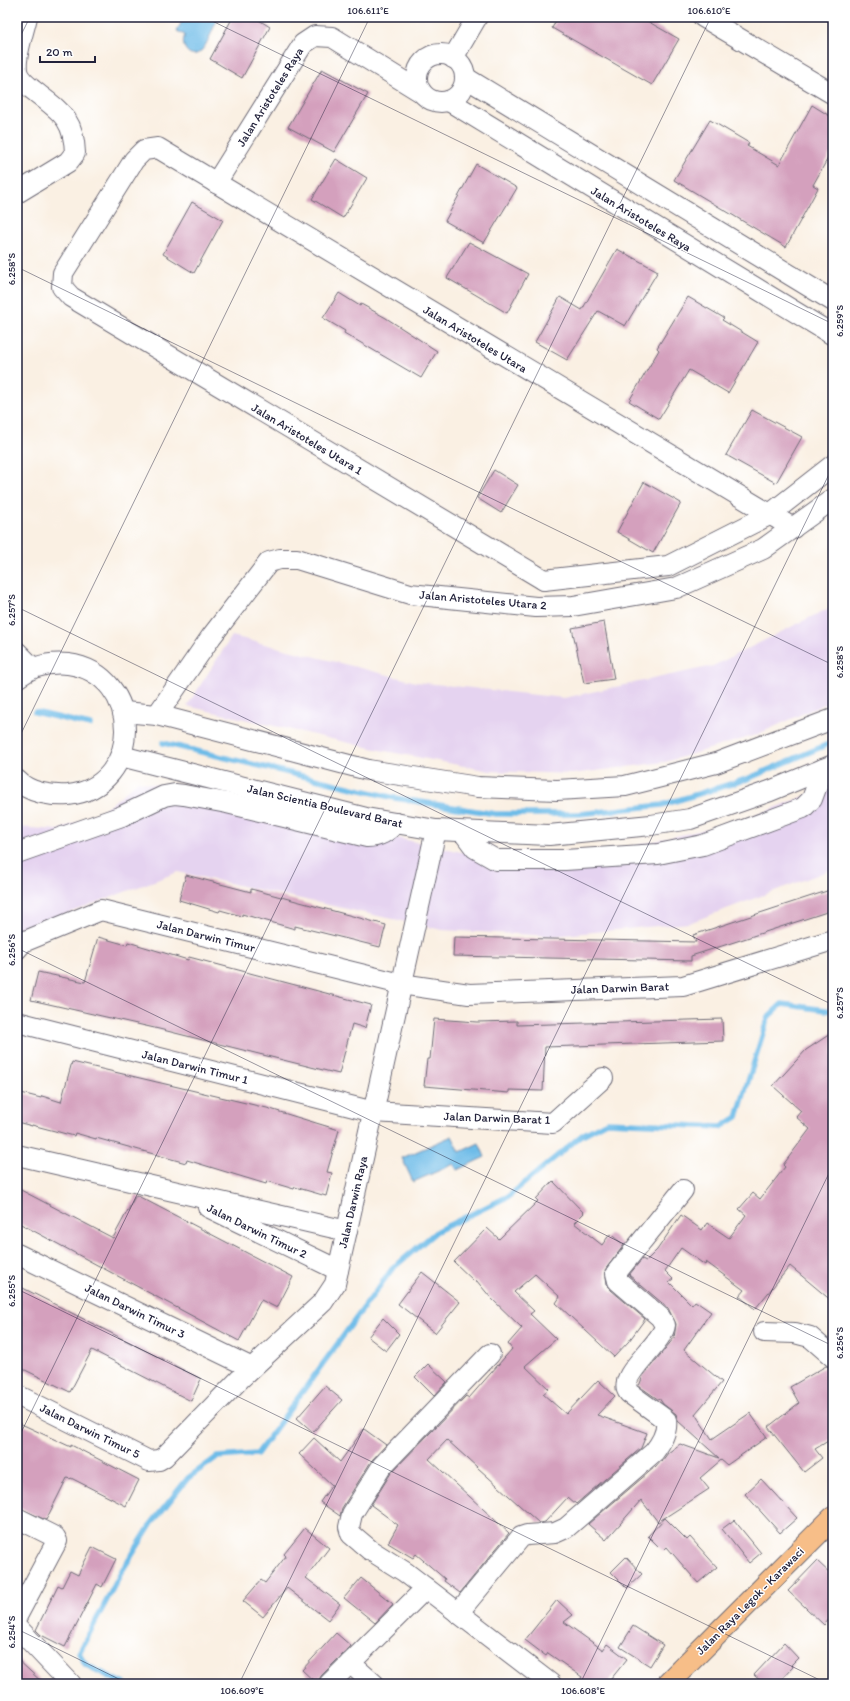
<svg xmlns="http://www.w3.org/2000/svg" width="850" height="1701" font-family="Itim,sans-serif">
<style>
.built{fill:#e5d3f0}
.water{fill:#6ebce8;stroke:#486f92}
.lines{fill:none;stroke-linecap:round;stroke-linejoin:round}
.stream{stroke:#6ebce8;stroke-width:5.5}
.building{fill:#d4a0bd}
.minor-casing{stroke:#6e6a76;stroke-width:22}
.major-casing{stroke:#6e6a76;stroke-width:24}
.minor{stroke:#fff;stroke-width:20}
.major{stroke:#f7be88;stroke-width:22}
.ticks{fill:none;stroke:#22223b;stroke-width:1;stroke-opacity:0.45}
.labels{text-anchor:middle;stroke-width:3;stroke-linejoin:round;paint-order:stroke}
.street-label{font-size:12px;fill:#22223b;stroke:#fff}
.neatline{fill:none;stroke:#22223b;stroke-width:1.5}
.ticks-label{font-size:10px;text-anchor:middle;fill:#22223b}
</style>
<rect width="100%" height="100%" fill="#fff"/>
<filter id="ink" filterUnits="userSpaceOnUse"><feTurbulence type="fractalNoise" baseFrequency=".025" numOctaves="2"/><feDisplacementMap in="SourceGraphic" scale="8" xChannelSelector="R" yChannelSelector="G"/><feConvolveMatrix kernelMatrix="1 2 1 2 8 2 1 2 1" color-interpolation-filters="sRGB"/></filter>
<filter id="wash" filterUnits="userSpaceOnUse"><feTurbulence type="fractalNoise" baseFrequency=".012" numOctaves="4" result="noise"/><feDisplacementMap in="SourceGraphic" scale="16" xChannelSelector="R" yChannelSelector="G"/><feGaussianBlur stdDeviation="0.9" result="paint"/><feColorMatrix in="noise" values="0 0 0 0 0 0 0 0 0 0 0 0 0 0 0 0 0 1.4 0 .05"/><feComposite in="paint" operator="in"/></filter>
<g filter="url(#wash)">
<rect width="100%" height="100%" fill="#faf0e3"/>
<!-- built -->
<g class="built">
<path d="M833 606V700L756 735 665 762 572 774 490 771 380 750 187 706 232 636 416 682 564 698 713 666Z"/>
<path d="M138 781 461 852H609L744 820 833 785V869L689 923 552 936 442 930 178 872 23 930 17 935V827L59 830 102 812Z"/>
</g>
<!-- water -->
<g class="water">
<path d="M184 17H218C214 26 208 44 201 51 191 61 179 47 185 35L177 31Z"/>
<path d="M452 1136 460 1152 479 1143 485 1157 457 1170 454 1164 413 1182 402 1158Z"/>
</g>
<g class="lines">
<!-- stream -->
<g class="stream">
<path d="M35 712 90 725"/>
<path d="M163 743 395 798 496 814H579L662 805 747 779 833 742"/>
<path d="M125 1684 86 1665 79 1653 122 1571 152 1523 188 1478 217 1457 257 1454 392 1269 437 1231 509 1196 582 1135 607 1122 721 1127 737 1117 768 1017 782 1004 833 1011"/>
</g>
</g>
<g id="blocks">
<!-- building -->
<g class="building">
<path d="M233 17H254L270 27 242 78 210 59Z"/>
<path d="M558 17H640L679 39 652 85 552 28Z"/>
<path d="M322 69 368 94 334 152 288 127Z"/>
<path d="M812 105 833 118V149L813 185 818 188 786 247 674 180 710 120 749 143 747 146 779 165Z"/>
<path d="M336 159 367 178 343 218 312 199Z"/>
<path d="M476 164 517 188 484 243 445 221Z"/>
<path d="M192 202 223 220 194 273 163 254Z"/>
<path d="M469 242 528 274 507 313 447 278Z"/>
<path d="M617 249 658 271 625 326 598 311 567 360 535 342 560 297 582 310Z"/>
<path d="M339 293 360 306 361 304 386 318 437 351 421 378 344 333 345 331 323 318Z"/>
<path d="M688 297 724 318 722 320 758 342 728 393 689 370 659 419 629 401 659 350 657 348Z"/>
<path d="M752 410 802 437 776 483 726 455Z"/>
<path d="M494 470 518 485 501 513 477 498Z"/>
<path d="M644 482 681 503 653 553 617 532Z"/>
<path d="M604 622 614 679 584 683 572 628Z"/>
<path d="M186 875 251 892V889L386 925 380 947 295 926V929L242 914V916L220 910 219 912 179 900Z"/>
<path d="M833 889V910L691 956V961L453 956 454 937 696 942 693 935Z"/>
<path d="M98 937 127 945 128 942 188 960 189 957 371 1005 365 1028 352 1024 339 1074 159 1029 31 1000 38 972 85 982Z"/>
<path d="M434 1019 477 1022 517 1021V1025L722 1019 723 1041 545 1047 543 1091 509 1090V1093L424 1086 427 1059H430Z"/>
<path d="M833 1032V1302L790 1266 755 1309 739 1296 744 1290 706 1262 705 1265 681 1248 665 1271 673 1279 669 1282 692 1305 695 1301 711 1312 684 1350 722 1382 695 1414 712 1439 750 1413 767 1437 727 1465 721 1460 700 1478 709 1489 658 1522 641 1500 606 1540 588 1524 662 1461 668 1453 680 1444 719 1458 678 1421 676 1414 663 1404 659 1398V1400L639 1386 643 1376 674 1338 676 1324 668 1308 629 1275 642 1259 646 1261 657 1250 681 1215 702 1230 707 1223 729 1238 746 1215 739 1209 753 1193 760 1199 785 1167 783 1165 810 1129 796 1117 801 1111 773 1086 806 1050Z"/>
<path d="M72 1062 267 1108 339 1130 327 1172 332 1173 326 1196 295 1187 294 1189 267 1181 266 1184 187 1160 186 1163 96 1138V1139L75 1133 74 1136 32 1125V1126L17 1122V1092L41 1098 42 1096 61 1102Z"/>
<path d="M553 1181 584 1213 574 1223 602 1245 610 1234 624 1245 605 1270 607 1284 611 1290 645 1319 629 1341 614 1357 556 1303 560 1297 535 1274 514 1292 534 1311 530 1314 556 1339 525 1366 549 1389 543 1394 566 1414 598 1380 615 1396 597 1415 647 1433 641 1448 576 1504 568 1497 545 1522 539 1523 447 1440 429 1459 509 1533 460 1593 444 1581 445 1579 416 1554 413 1558 388 1543 398 1525 371 1505 391 1473 466 1396 469 1398 512 1349 508 1344 522 1328 491 1298 476 1280 475 1282 454 1262 487 1228 499 1239 538 1201 536 1199Z"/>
<path d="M17 1188 113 1238 136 1195 293 1277 277 1308 261 1300 239 1341 17 1222Z"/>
<path d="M422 1272 460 1302 435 1333 398 1304Z"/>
<path d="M17 1285 201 1379 191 1401 92 1350 70 1392 17 1366Z"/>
<path d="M383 1318 399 1334 386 1351 368 1337Z"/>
<path d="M428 1364 447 1382 434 1396 415 1377Z"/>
<path d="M826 1366 833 1368V1438L815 1449 822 1458 804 1472 768 1427 799 1403 790 1387Z"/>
<path d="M325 1386 342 1400 313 1432 297 1418Z"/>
<path d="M17 1422 71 1447V1445L139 1480 126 1506 71 1478 70 1479 67 1478 46 1520 17 1507Z"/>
<path d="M364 1429 386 1445 372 1460 342 1508 340 1516 320 1502 332 1485 299 1454 314 1438 340 1462Z"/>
<path d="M761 1479 797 1518 780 1533 745 1494Z"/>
<path d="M665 1518 687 1540 690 1537 717 1567 698 1583 667 1547 663 1551 648 1536Z"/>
<path d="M734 1520 761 1553 749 1563 722 1529Z"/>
<path d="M305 1528 329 1548 306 1578 340 1604 328 1620 287 1588 263 1617 243 1601 261 1580 265 1583 286 1556 284 1554Z"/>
<path d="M92 1547 116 1559 102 1587 97 1584 65 1647 41 1635 36 1630 58 1585 62 1587 70 1571 78 1575Z"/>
<path d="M626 1557 642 1574 627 1588 611 1572Z"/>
<path d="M817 1561 833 1576V1615L824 1625 788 1591Z"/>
<path d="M361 1578 393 1604 375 1623 344 1598Z"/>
<path d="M557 1600 573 1615 564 1622 603 1650 607 1644 627 1659 607 1684H577L582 1677 548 1653 546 1656 525 1640Z"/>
<path d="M633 1626 663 1645 650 1666 620 1647Z"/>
<path d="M336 1633 351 1646 321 1676 317 1684 302 1670Z"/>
<path d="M784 1643 798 1658 791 1665 793 1667 777 1684H764L754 1675Z"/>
<path d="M17 1659 44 1684H17Z"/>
</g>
</g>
</g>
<g filter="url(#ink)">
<use href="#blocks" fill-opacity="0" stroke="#6e6a76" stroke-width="1"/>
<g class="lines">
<defs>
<g id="minor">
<path d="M703 17 833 94"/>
<circle cx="441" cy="78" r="24"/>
<path d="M453 58 477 17"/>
<path d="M466 78 833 301"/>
<path d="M449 101 833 335"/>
<path d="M216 183 303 44 315 36 332 37 421 92"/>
<path d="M17 193 68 162 75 153C74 117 59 111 33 90 28 86 21 81 18 74 13 61 24 31 27 17"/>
<path d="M544 580 71 297 62 287 63 273 134 160 144 150 158 148 793 528"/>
<path d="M544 580 668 566 769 515 833 465"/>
<path d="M17 652 33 668"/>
<path d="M17 678C32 666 50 662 68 664 144 674 144 787 68 795 51 796 29 793 17 780"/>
<path d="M124 712 157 715 368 770 478 787 557 790 625 786 716 763 833 719"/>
<path d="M157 715 211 637 269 562 280 559H297L410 594 536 607 573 606 676 588 763 549 833 499"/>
<path d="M121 756 366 818 436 830 549 835 651 825 690 819 770 791 833 765"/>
<path d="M463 832 475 848 496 860H565L658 854 703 845 803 808 812 799 823 769"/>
<path d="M17 853 122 816 164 796 175 794 184 795 227 803 367 837C380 837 387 832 396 823"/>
<path d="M17 949 23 942 101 910 401 984 469 994 683 986 833 940"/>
<path d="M17 1022 374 1112 553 1123 603 1078"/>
<path d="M17 1155 347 1231"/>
<path d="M208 1207 338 1270"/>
<path d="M17 1254 252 1368"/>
<path d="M764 1332 795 1333 810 1337 833 1357"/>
<path d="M490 1354 382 1466 352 1514 349 1527 351 1534 370 1550 405 1572 551 1684"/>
<path d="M17 1395 149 1461 159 1460 164 1457 240 1379 323 1302 335 1284 436 830"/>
<path d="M17 1518 55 1537 57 1541 17 1616"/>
<path d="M458 1613 521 1537 527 1535 555 1533 566 1528 654 1452C661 1443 668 1432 666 1420L629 1393C615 1376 663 1344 665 1325L660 1317 618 1281 616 1273 683 1190"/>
<path d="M17 1627 71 1684"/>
<path d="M350 1663 374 1684"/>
<path d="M329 1684 426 1588"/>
</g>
<path id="major" d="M667 1684 833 1518"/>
</defs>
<!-- minor casing -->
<use href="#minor" class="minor-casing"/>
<!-- major casing -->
<use href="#major" class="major-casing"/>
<!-- minor -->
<use href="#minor" class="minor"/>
<!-- major -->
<use href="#major" class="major"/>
</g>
</g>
<!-- ticks -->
<path class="ticks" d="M204 17 833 324M17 43 30 17M17 267 833 665M17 607 833 1005M17 742 370 17M17 948 833 1346M17 1289 828 1684M17 1441 711 17M17 1629 129 1684M239 1684 833 466M580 1684 833 1165"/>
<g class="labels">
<!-- street labels -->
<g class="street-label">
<text transform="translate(270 97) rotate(-58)" y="4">Jalan Aristoteles Raya</text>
<text transform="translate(641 219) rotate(31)" y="4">Jalan Aristoteles Raya</text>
<text transform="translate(475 339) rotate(31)" y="4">Jalan Aristoteles Utara</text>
<text transform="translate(307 439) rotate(31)" y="4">Jalan Aristoteles Utara 1</text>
<text transform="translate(483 600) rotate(5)" y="4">Jalan Aristoteles Utara 2</text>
<text transform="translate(325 806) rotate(13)" y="4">Jalan Scientia Boulevard Barat</text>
<text transform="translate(206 936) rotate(14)" y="4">Jalan Darwin Timur</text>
<text transform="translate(620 988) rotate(-2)" y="4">Jalan Darwin Barat</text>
<text transform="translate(195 1067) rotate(14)" y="4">Jalan Darwin Timur 1</text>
<text transform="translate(497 1118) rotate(2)" y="4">Jalan Darwin Barat 1</text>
<text transform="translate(353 1202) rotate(-77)" y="4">Jalan Darwin Raya</text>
<text transform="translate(257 1231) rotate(26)" y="4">Jalan Darwin Timur 2</text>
<text transform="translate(135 1311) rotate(26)" y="4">Jalan Darwin Timur 3</text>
<text transform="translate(90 1431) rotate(26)" y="4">Jalan Darwin Timur 5</text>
<text transform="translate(750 1601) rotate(-45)" y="4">Jalan Raya Legok - Karawaci</text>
</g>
</g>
<!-- margin -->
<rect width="850" height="1701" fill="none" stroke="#fff" stroke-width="44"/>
<!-- scale -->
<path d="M40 56v6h55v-6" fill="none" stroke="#22223b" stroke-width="2"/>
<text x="46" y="56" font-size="12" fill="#22223b" stroke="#ffffff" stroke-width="3" paint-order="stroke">20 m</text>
<rect x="22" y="22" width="806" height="1657" class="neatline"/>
<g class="ticks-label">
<text x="368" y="14">106.611°E</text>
<text x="709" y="14">106.610°E</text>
<text transform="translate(11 269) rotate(-90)" y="4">6.258°S</text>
<text transform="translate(839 321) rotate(-90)" y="4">6.259°S</text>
<text transform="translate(11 610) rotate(-90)" y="4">6.257°S</text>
<text transform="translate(839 662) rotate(-90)" y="4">6.258°S</text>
<text transform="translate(11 950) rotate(-90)" y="4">6.256°S</text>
<text transform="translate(839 1003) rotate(-90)" y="4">6.257°S</text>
<text transform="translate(11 1291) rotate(-90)" y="4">6.255°S</text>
<text transform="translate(839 1343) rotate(-90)" y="4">6.256°S</text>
<text transform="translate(11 1632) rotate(-90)" y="4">6.254°S</text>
<text x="242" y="1694">106.609°E</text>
<text x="583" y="1694">106.608°E</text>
</g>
</svg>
